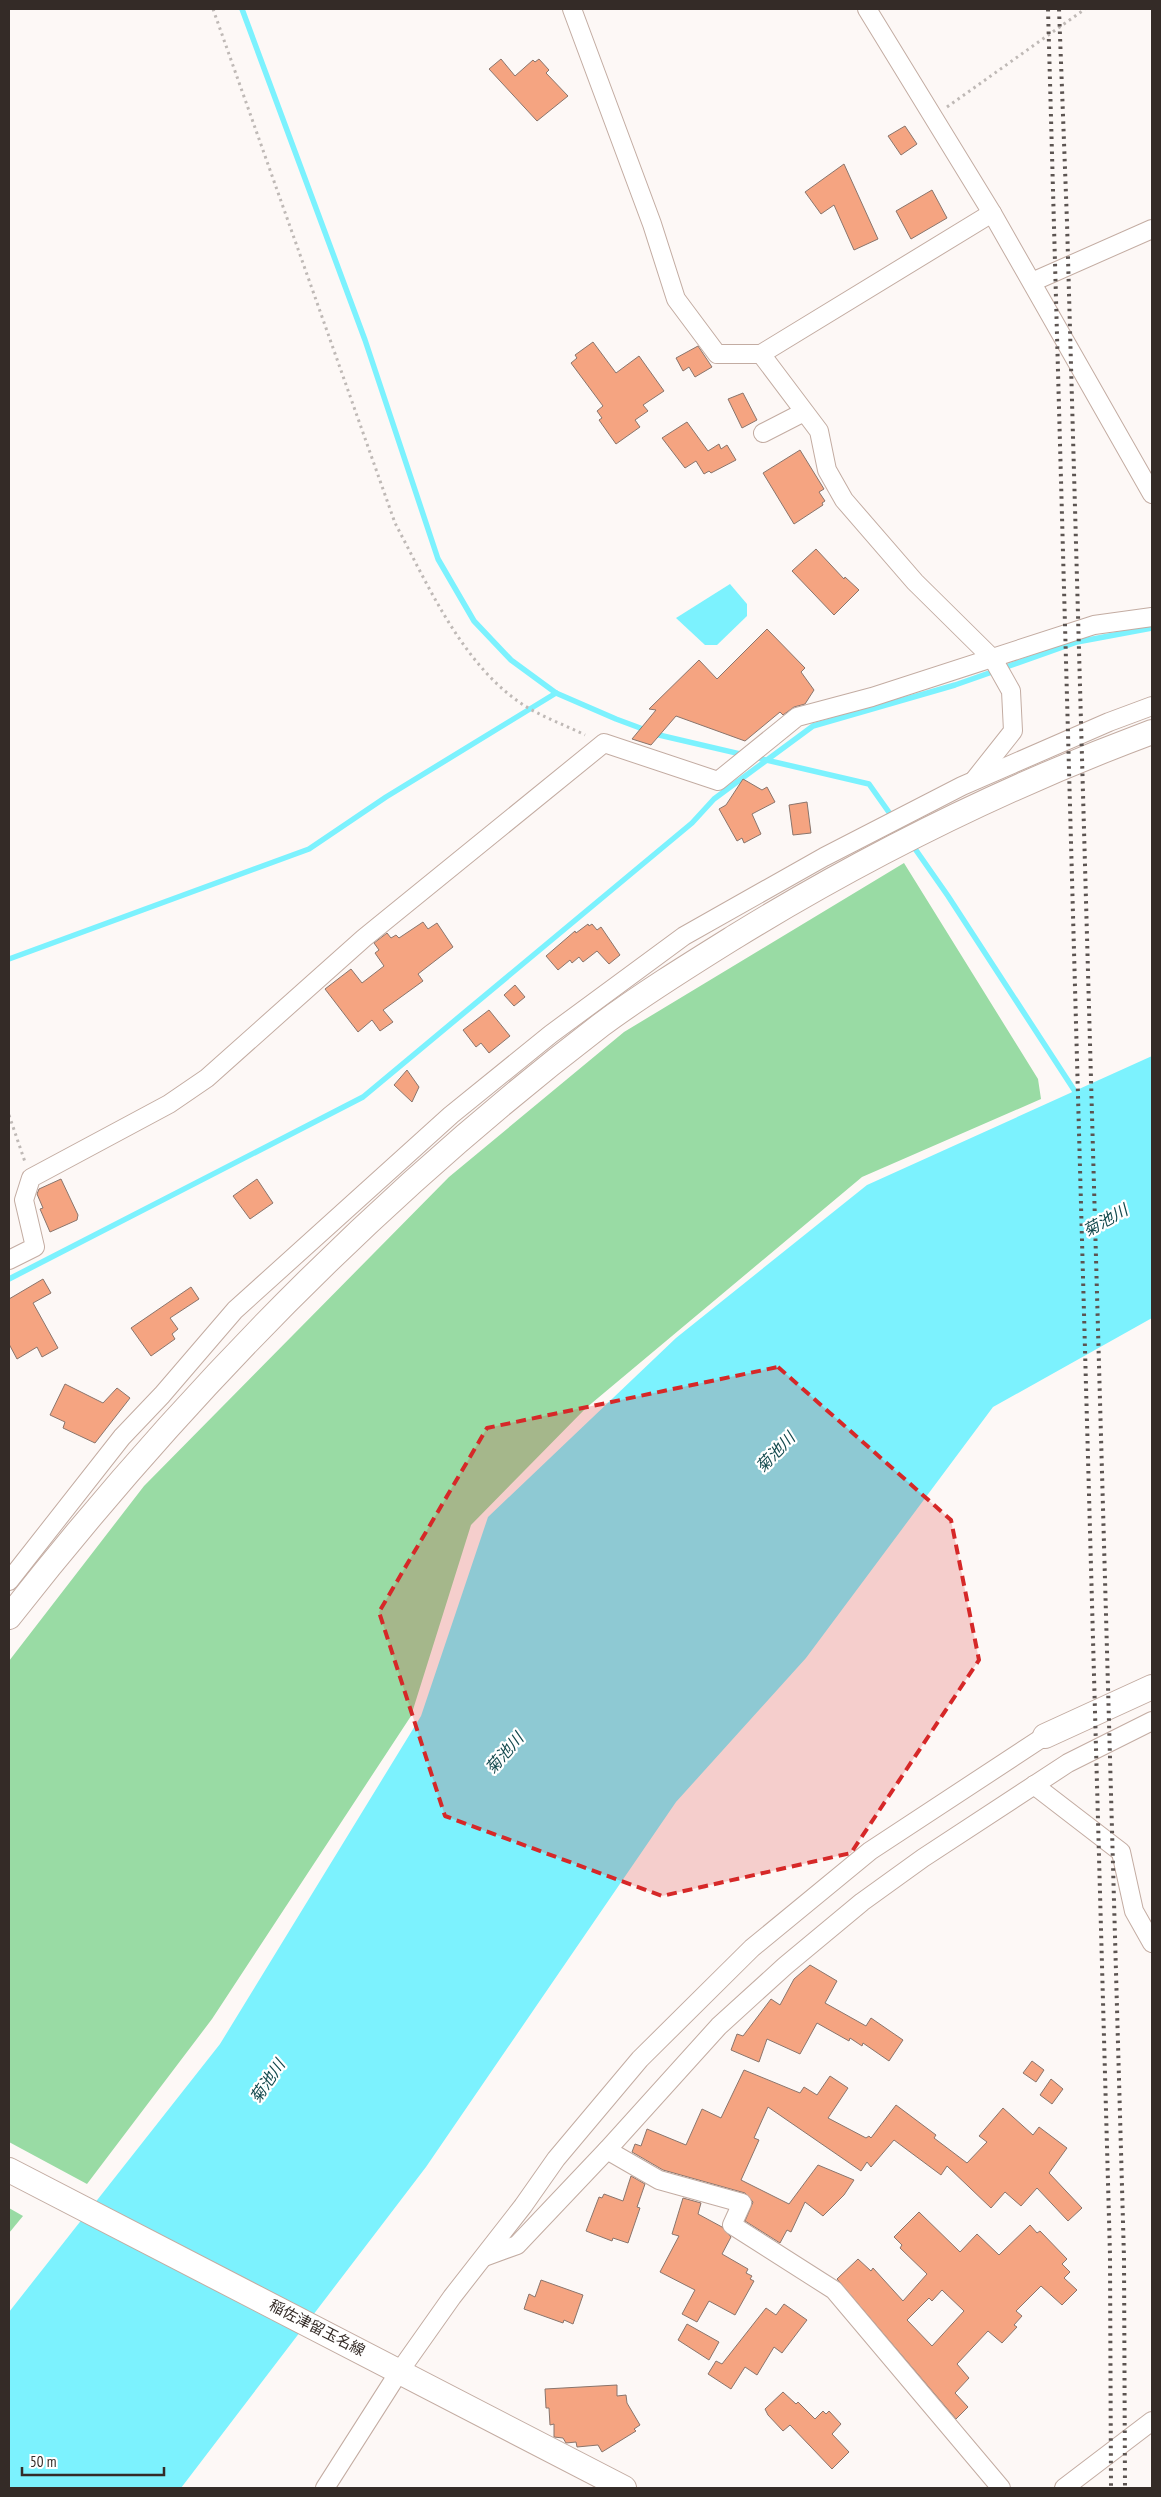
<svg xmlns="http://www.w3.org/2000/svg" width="1161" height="2497" font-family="'PT Sans Narrow','Noto Sans JP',sans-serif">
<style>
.green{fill:#99dba4}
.water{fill:#7cf2fe}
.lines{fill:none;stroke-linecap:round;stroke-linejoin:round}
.stream{stroke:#7cf2fe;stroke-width:5.5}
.building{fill:#f5a481;stroke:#8a756c;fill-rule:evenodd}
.street-casing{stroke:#c3aca2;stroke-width:20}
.secondary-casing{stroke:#c3aca2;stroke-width:26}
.path{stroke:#bfb9b6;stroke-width:3;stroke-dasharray:2.5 4;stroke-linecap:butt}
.street{stroke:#fff;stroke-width:18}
.secondary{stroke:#fff;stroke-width:24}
.rail{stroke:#5c5451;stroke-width:4;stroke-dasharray:2.5 5;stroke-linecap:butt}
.marked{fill:#d62828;fill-opacity:0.2;stroke:#d62828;stroke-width:4;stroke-dasharray:10 6;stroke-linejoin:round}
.labels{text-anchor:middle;stroke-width:4.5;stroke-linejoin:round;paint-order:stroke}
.street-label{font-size:15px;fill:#342b27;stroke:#fff}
.water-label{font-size:16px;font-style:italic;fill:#144a4e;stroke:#fff}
</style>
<rect width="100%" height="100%" fill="#fdf8f6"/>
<!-- green -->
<g class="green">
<path d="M904 863 1038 1079 1041 1099 862 1177 586 1408 471 1525 411 1716 212 2019 87 2184 9 2142V1661L144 1486 449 1177 624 1032Z"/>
<path d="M9 2208 23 2216 9 2233Z"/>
</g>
<!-- water -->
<g class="water">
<path d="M730 584 747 604V616L717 645H705L676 618Z"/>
<path d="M1152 1056V1318L993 1407 806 1658 676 1802 426 2167 181 2488H9V2312L220 2044 421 1716 488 1517 676 1338 867 1185Z"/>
</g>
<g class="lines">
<!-- stream -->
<g class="stream">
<path d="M242 9 365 340 438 559 474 621 511 660 556 693 616 719 659 735 869 784 905 835"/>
<path d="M911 843 948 896 1078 1096"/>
<path d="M9 959 309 849 386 797 556 693"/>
<path d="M9 1279 363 1097 692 823 714 799 813 726 955 685 1077 642 1152 628"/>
</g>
</g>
<!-- building -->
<g class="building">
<path d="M501 59 515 76 533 60 535 62 539 59 549 70 546 73 568 96 537 121 489 69Z"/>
<path d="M905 126 917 144 901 155 888 136Z"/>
<path d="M844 164 878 239 854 250 834 205 821 214 805 192Z"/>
<path d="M932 190 947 218 911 239 896 211Z"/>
<path d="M593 342 616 373 639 356 664 391 643 405 648 411 635 420 640 427 616 444 599 420 602 418 597 411 603 406 571 363 577 358 575 355Z"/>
<path d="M698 346 712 367 695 377 689 367 683 371 676 358Z"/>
<path d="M743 393 757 420 742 428 728 399Z"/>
<path d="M687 422 708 451 719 444 721 449 727 445 736 460 711 473 709 471 704 474 696 461 685 468 662 438Z"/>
<path d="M800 450 824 489 819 492 825 501 822 503 823 505 794 524 763 473Z"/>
<path d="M816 549 844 579 845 577 859 590 834 615 792 571Z"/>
<path d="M767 629 805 668 801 672 814 690 805 704 794 707 783 715 780 712 745 741 676 716 651 745 632 739 656 710 649 709 699 660 717 679Z"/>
<path d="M743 779 762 790 767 787 775 802 752 814 761 834 744 843 742 838 737 841 719 809 726 805Z"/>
<path d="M807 802 811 833 793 835 789 805Z"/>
<path d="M423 922 428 929 437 923 453 947 418 974 423 981 383 1010 393 1022 380 1031 372 1020 358 1032 325 989 351 969 362 983 384 966 375 953 379 950 374 943 387 933 391 938 396 935 399 938Z"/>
<path d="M588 924 589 926 592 924 597 930 601 927 620 955 609 964 597 951 583 962 579 957 572 963 570 960 558 970 546 956 575 931 576 933Z"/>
<path d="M515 985 525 997 514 1006 504 995Z"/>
<path d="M489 1010 510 1036 489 1053 481 1043 476 1047 463 1030Z"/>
<path d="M407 1070 419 1087 412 1102 394 1085Z"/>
<path d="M61 1179 78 1215 77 1220 50 1232 40 1209 43 1208 37 1194 39 1189Z"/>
<path d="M257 1179 273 1203 250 1219 233 1196Z"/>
<path d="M43 1279 51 1293 33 1303 58 1348 42 1357 37 1347 17 1359 9 1344V1299Z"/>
<path d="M191 1287 199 1299 170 1318 178 1329 172 1334 175 1339 151 1356 131 1328Z"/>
<path d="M65 1384 103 1403 117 1388 130 1398 95 1443 63 1428 65 1422 50 1415Z"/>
<path d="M810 1965 837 1981 825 2003 866 2026 871 2018 903 2040 889 2061 863 2043 862 2046 850 2038 849 2041 817 2023 800 2054 767 2039 759 2062 731 2050 737 2034 743 2036 771 1999 780 2005 794 1979Z"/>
<path d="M1032 2061 1044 2070 1036 2082 1023 2073Z"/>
<path d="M744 2070 800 2093 804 2087 817 2095 830 2076 848 2088 828 2118 866 2138 869 2136 871 2138 896 2105 936 2135 934 2138 967 2163 987 2142 979 2136 1003 2108 1033 2135 1039 2127 1067 2148 1049 2173 1082 2208 1068 2221 1037 2188 1021 2206 1005 2192 991 2208 947 2166 941 2175 894 2140 871 2167 867 2162 861 2171 768 2107 754 2138 759 2140 741 2180 789 2204 818 2165 854 2180 844 2195 823 2216 805 2202 791 2232 787 2230 780 2243 745 2221 753 2202 745 2193 663 2170 632 2152 635 2144 641 2146 647 2129 686 2145 702 2109 721 2118Z"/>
<path d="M1051 2079 1063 2089 1052 2104 1040 2095Z"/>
<path d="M631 2176 645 2184 637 2207 640 2208 628 2243 613 2238 612 2241 586 2231 599 2197 602 2198 604 2194 623 2201Z"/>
<path d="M683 2198 701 2203 698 2214 722 2227 731 2237 722 2254 748 2269 746 2273 752 2276 750 2279 754 2281 735 2315 709 2301 697 2322 682 2314 695 2290 660 2272 679 2236 672 2234Z"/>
<path d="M919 2212 960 2252 977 2234 999 2255 1030 2225 1037 2233 1040 2231 1067 2259 1062 2264 1070 2272 1064 2278 1077 2290 1062 2305 1041 2286 1016 2311 1022 2316 1014 2325 1017 2327 1002 2343 988 2331 957 2364 969 2378 955 2393 968 2407 956 2419 837 2279 858 2259 871 2271 873 2268 903 2301 927 2274 900 2248 902 2245 894 2237ZM942 2290 964 2311 932 2346 907 2320 929 2298 932 2301Z"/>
<path d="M541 2280 583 2295 573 2324 564 2320 563 2323 524 2309 529 2294 535 2297Z"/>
<path d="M784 2304 807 2320 782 2353 774 2347 757 2375 745 2367 731 2389 708 2374 716 2361 722 2364 766 2308 776 2315Z"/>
<path d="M687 2324 719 2342 709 2360 678 2340Z"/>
<path d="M617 2385V2396L626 2395 627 2403 640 2425 634 2429 636 2431 602 2452 598 2445 577 2447 576 2442 566 2443 563 2438 554 2437V2424L550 2425 549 2408H546L545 2389Z"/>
<path d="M783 2392 796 2404 798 2402 815 2419 823 2411 826 2414 829 2411 841 2424 832 2434 849 2452 832 2469 790 2425 783 2431 768 2415 765 2409Z"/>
</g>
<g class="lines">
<defs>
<g id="street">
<path d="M572 9 652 224 676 299 717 354H761L992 213"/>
<path d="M867 9 992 213 1152 494"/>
<path d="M1032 282 1152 229"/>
<path d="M761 354 819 431 827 470 844 500 915 582 993 659 1011 691 1013 731 975 779"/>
<path d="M763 433 804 412"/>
<path d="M9 1260 35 1247 24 1200 31 1178 169 1104 207 1078 364 938 604 743 718 781 797 717 872 697 1094 625 1152 617"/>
<path d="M9 1581 122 1437 162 1395 235 1310 451 1115 551 1034 684 936 824 857 962 786 1109 722 1152 706"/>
<path d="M1034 1785 1121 1852 1134 1911 1152 1943"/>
<path d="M607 2150 659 2180 742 2203 732 2225 834 2290 1001 2488"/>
<path d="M484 2257 517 2245 607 2150 719 2026 785 1966 862 1902 923 1858 1068 1763 1152 1721"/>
<path d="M325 2488 399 2372 452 2297 523 2206 556 2159 640 2059 752 1948 870 1851 1045 1736"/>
<path d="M1064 2488 1152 2421"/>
</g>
<g id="secondary">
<path d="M9 1617C181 1398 379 1195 601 1025 644 993 691 964 736 936 868 855 1007 786 1152 732"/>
<path d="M1045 1736 1152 1687"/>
<path d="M9 2170 624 2488"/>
</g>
</defs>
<!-- street casing -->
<use href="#street" class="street-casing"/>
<!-- secondary casing -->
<use href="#secondary" class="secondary-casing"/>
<!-- path -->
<g class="path">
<path d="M213 9 395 523C429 587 465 671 530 709 548 719 567 726 585 735"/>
<path d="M947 107 1085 9"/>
<path d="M9 1115 25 1162"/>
</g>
<!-- street -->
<use href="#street" class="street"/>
<!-- secondary -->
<use href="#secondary" class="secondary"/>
<!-- rail -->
<g class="rail">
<path d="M1048 9 1110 2255 1111 2488"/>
<path d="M1059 9 1067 222 1124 2258 1125 2488"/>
</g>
</g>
<!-- marked area -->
<path class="marked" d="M778 1367 951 1520 979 1660 851 1853 662 1896 445 1816 379 1612 487 1428Z"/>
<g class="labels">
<!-- street labels -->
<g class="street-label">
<text transform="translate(317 2328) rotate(27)" y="5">稲佐津留玉名線</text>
</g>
<!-- water labels -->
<g class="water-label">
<text transform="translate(1105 1220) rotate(-29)" y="6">菊池川</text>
<text transform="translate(775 1452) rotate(-46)" y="6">菊池川</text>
<text transform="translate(504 1753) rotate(-49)" y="6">菊池川</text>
<text transform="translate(267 2081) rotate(-56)" y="6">菊池川</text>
</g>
</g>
<!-- border -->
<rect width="1161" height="2497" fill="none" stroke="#342b27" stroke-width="20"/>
<!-- scale -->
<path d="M22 2467v8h142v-8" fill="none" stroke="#342b27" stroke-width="2.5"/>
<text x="30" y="2467" font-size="15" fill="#342b27" stroke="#ffffff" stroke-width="4" paint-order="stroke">50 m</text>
</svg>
